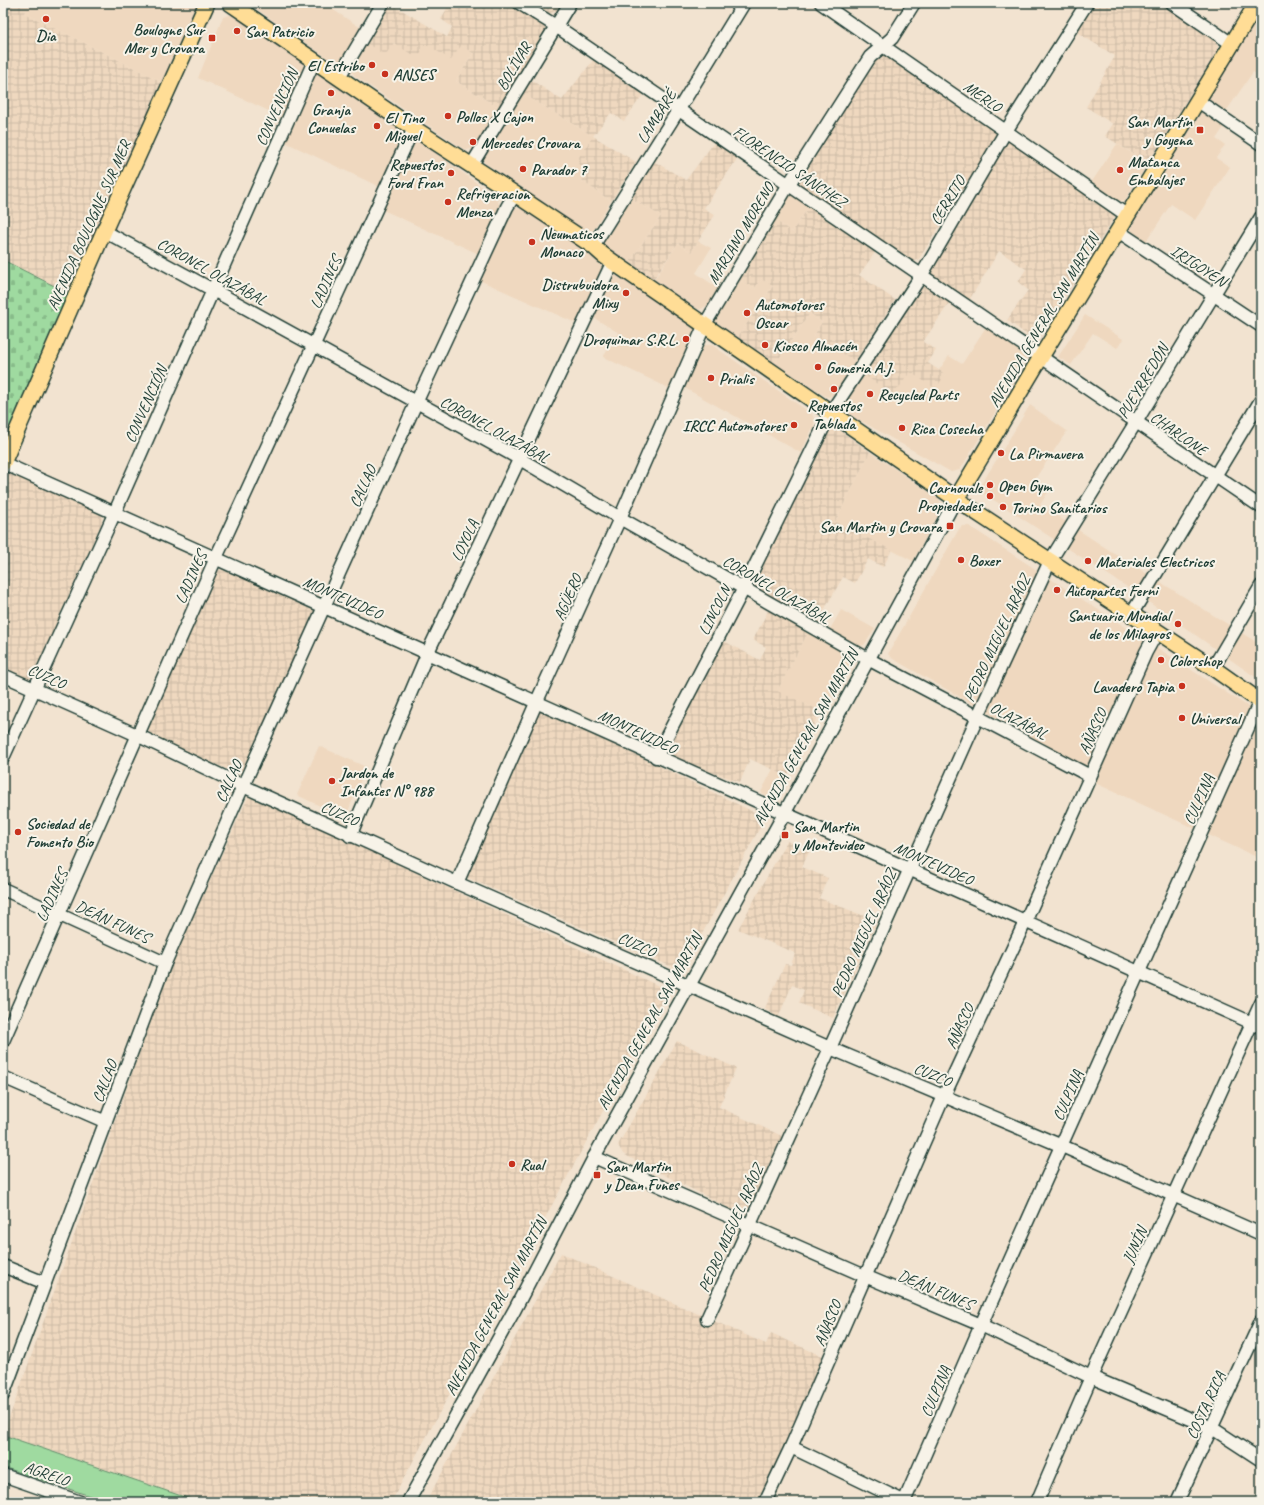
<svg xmlns="http://www.w3.org/2000/svg" width="1264" height="1505" font-family="Caveat,sans-serif">
<style>
.built{fill:#efd8bf}
.industrial{fill:url(#industrial-grid)}
.grass{fill:#9fdaa0;stroke:#5f8c6a}
.cemetery{fill:url(#cemetery-stones);stroke:#5f8c6a}
.lines{fill:none;stroke-linecap:round;stroke-linejoin:round}
.minor-casing{stroke:#1f3d34;stroke-width:15}
.major-casing{stroke:#1f3d34;stroke-width:18}
.minor{stroke:#f7f3e8;stroke-width:12}
.major{stroke:#ffdd96;stroke-width:15}
.poi-dot{fill:#c8321e;stroke:#f7f3e8;stroke-width:1.5}
.labels{text-anchor:middle;stroke-width:4;stroke-linejoin:round;paint-order:stroke}
.poi-label{font-size:16px;font-weight:bold;fill:#1f3d34;stroke:#f7f3e8;text-anchor:start}
.street-label{font-size:16px;fill:#1f3d34;stroke:#f7f3e8}
</style>
<defs>
<pattern id="industrial-grid" width="8" height="8" patternUnits="userSpaceOnUse"><rect width="8" height="8" fill="#efd8bf"/><path d="M0 4h8M4 0v8" fill="none" stroke="#ccbaa5"/></pattern>
<pattern id="cemetery-stones" width="16" height="16" patternUnits="userSpaceOnUse"><rect width="16" height="16" fill="#9fdaa0"/><path d="M2 7V4a2 2 0 0 1 4 0v3zM10 15v-3a2 2 0 0 1 4 0v3z" fill="#88bc8a"/></pattern>
</defs>
<rect width="100%" height="100%" fill="#f2e3d0"/>
<filter id="ink" filterUnits="userSpaceOnUse"><feTurbulence type="fractalNoise" baseFrequency=".025" numOctaves="2"/><feDisplacementMap in="SourceGraphic" scale="8" xChannelSelector="R" yChannelSelector="G"/><feConvolveMatrix kernelMatrix="1 2 1 2 8 2 1 2 1" color-interpolation-filters="sRGB"/></filter>
<g filter="url(#ink)">
<!-- built -->
<g class="built">
<path d="M29 3H198L164 83 24 13Z"/>
<path d="M248 3H335L332 9 364 30 341 62H333Z"/>
<path d="M1261 11V77L1253 72 1225 113 1209 102 1208 99Z"/>
<path d="M233 14 300 58 303 63 304 68 302 75 284 118 198 78 223 17Z"/>
<path d="M366 43 461 45 473 53 456 81 499 108 473 148 467 150 462 148 355 76 352 72 353 64Z"/>
<path d="M321 73 398 128 403 140 384 189 285 142 313 77 317 74Z"/>
<path d="M520 92 593 136 589 170 582 181 611 201 593 230 588 232 583 231 485 163 482 158Z"/>
<path d="M1204 111 1226 124 1216 139 1225 145 1216 158 1230 167 1195 220 1171 204 1145 243 1132 234 1131 228 1132 224 1201 112Z"/>
<path d="M416 141 421 142 497 198 500 207 481 255 381 209 411 144Z"/>
<path d="M1117 144 1148 163 1125 200 1118 201H1115L1091 183Z"/>
<path d="M790 193 795 194 810 205 792 232 772 218Z"/>
<path d="M627 196 661 216 629 263 605 246 603 241Z"/>
<path d="M516 208 527 210 600 261 602 267 601 272 578 324 479 280 509 212Z"/>
<path d="M698 241 711 248 696 273 719 289 708 305 701 309H698L654 280 678 243 691 252Z"/>
<path d="M612 275 618 276 694 327 696 330 673 390 603 357 619 333 589 315Z"/>
<path d="M736 277 754 289 761 278 773 286 737 338 716 323 714 319Z"/>
<path d="M810 313 822 322 814 336 855 361 836 393 829 397 825 396 775 364Z"/>
<path d="M1085 315 1123 339 1117 348 1093 333 1071 365 1058 357Z"/>
<path d="M986 327 1025 355 1026 362 960 470 951 472 847 413 845 411 844 407V402L861 373 910 371 945 375 939 370 949 356 962 364Z"/>
<path d="M703 345H712L812 414 814 419V425L801 453 683 387 700 348Z"/>
<path d="M1030 405 1067 431 1035 479 1050 489 1040 505 1109 550 1261 645V681L1130 589 983 493 981 485Z"/>
<path d="M870 452 939 499 941 504V509L913 561 835 522Z"/>
<path d="M962 526H969L1261 715V859L1093 782 1075 762 893 659 888 654 959 529Z"/>
<path d="M841 610 875 629 864 645 857 647 829 631Z"/>
<path d="M809 631 852 656 854 663 821 711 776 692Z"/>
<path d="M319 746 366 767 347 814 341 816 297 795Z"/>
<path d="M773 769 787 776 779 795 769 797 761 792Z"/>
</g>
<!-- industrial -->
<g class="industrial">
<path d="M3 3H29L24 13 164 83 70 294 3 260Z"/>
<path d="M390 3 447 37 452 27 441 19 450 3H510L541 22 545 26V31L499 108 456 81 473 53 461 46 451 60 426 44 417 58 394 43 385 55 366 43Z"/>
<path d="M529 3H562L557 11 547 14Z"/>
<path d="M1090 3H1162L1212 37 1218 46 1217 51 1148 163 1105 136 1113 124 1086 107 1115 56 1073 30Z"/>
<path d="M882 51 996 132 997 135 919 259 912 262 802 188 798 183V179L877 53Z"/>
<path d="M595 58 645 92 624 121 611 113 593 136 636 162 611 201 582 181 588 170 576 162 593 136 520 92 528 78 562 100Z"/>
<path d="M716 140 739 156 704 208 715 215 691 252 678 243 653 280 629 263 661 216 627 196 650 159 686 180Z"/>
<path d="M1008 140 1112 209 1115 214 1114 218 1039 339H1032L1007 320 1028 290 1018 282 1026 269 999 251 968 302 932 277 929 269 1005 141Z"/>
<path d="M810 205 876 251 859 275 895 300 855 361 814 336 822 322 810 313 775 364 737 338 773 286 761 279 754 289 736 277 772 218 792 232Z"/>
<path d="M922 284 926 285 950 302 923 342 936 350 928 363 945 374 936 389 910 372 894 395 861 373Z"/>
<path d="M831 428 839 430 870 452 835 522 892 550 883 567 868 559 855 583 843 577 816 624 757 590 753 587 752 581 827 431Z"/>
<path d="M7 471 12 472 97 511 102 516V522L32 677 28 680 24 679 3 671V475Z"/>
<path d="M226 569 310 605 314 610V616L245 769 237 773 154 739 149 732 148 723 215 575 219 570Z"/>
<path d="M769 609 809 631 777 691 821 711 787 776 750 759 740 782 669 758 664 752 720 639 760 660 766 647 753 640Z"/>
<path d="M543 710 760 815 763 822 684 967 679 970 468 878 466 871 539 711Z"/>
<path d="M249 795 663 988 667 993 391 1502H199L3 1435 169 970Z"/>
<path d="M787 841 809 852 802 867 828 878 819 898 877 921 833 1018 799 1003 804 990 792 985 778 1018 765 1008 785 964 791 965 795 953 738 929Z"/>
<path d="M677 1041 736 1068 719 1107 782 1136 747 1212 743 1213H739L623 1154 618 1145Z"/>
<path d="M561 1253 766 1344 771 1333 824 1357 758 1502H426Z"/>
</g>
<!-- grass -->
<path class="grass" d="M3 1435 199 1502H108L3 1467Z"/>
<!-- cemetery -->
<path class="cemetery" d="M3 260 70 294 3 443Z"/>
<g class="lines">
<defs>
<g id="minor">
<path d="M519 3 556 26 1261 507"/>
<path d="M821 3 1128 216"/>
<path d="M1172 3 1232 44"/>
<path d="M339 77 383 3"/>
<path d="M1198 101 1261 144"/>
<path d="M471 166 570 3"/>
<path d="M104 231 213 290 520 459 620 518 868 659 1090 776"/>
<path d="M1118 231 1261 326"/>
<path d="M593 246 679 109 744 3"/>
<path d="M3 463 1261 1027"/>
<path d="M1131 615 1261 400"/>
<path d="M1213 668 1261 586"/>
<path d="M3 675 137 735 243 786 457 883 830 1048 1062 1146 1261 1234"/>
<path d="M656 757 744 588 831 412 921 276 1006 131 1087 3"/>
<path d="M3 758 115 512 314 61"/>
<path d="M350 836 428 652 613 261"/>
<path d="M457 883 537 701 620 518 705 324 789 184 870 57 892 38 914 3"/>
<path d="M3 889 165 963"/>
<path d="M3 1041C75 881 143 720 215 560 278 420 343 281 407 142L414 129"/>
<path d="M3 1077 106 1122"/>
<path d="M594 1157 865 1276 981 1325 1091 1377 1212 1428 1261 1460"/>
<path d="M3 1266 45 1283"/>
<path d="M707 1319 830 1048 978 716 1050 561 1136 422 1261 217"/>
<path d="M3 1395 165 963 243 786 416 403 507 207 515 194"/>
<path d="M791 1447 905 1502"/>
<path d="M3 1475 80 1502"/>
<path d="M408 1502 515 1309 598 1150 784 814 956 499"/>
<path d="M765 1502 791 1447 944 1096 1025 922 1146 652 1157 632"/>
<path d="M904 1502 981 1325 1260 701"/>
<path d="M1037 1502 1091 1377 1261 1003"/>
<path d="M1177 1502 1261 1321"/>
</g>
<g id="major">
<path d="M230 3 398 118 515 194 593 246 603 255 956 499 1213 668 1261 702"/>
<path d="M3 463 104 231 207 3"/>
<path d="M956 499 1041 357 1257 3"/>
</g>
</defs>
<!-- minor casing -->
<use href="#minor" class="minor-casing"/>
<!-- major casing -->
<use href="#major" class="major-casing"/>
<!-- minor -->
<use href="#minor" class="minor"/>
<!-- major -->
<use href="#major" class="major"/>
</g>
</g>
<!-- markers -->
<g class="poi-dot">
<circle cx="46" cy="19" r="4"/>
<circle cx="237" cy="31" r="4"/>
<rect x="208" y="34" width="8" height="8" rx="2"/>
<circle cx="372" cy="65" r="4"/>
<circle cx="385" cy="74" r="4"/>
<circle cx="331" cy="93" r="4"/>
<circle cx="448" cy="116" r="4"/>
<circle cx="377" cy="126" r="4"/>
<rect x="1196" y="126" width="8" height="8" rx="2"/>
<circle cx="473" cy="142" r="4"/>
<circle cx="523" cy="169" r="4"/>
<circle cx="1120" cy="170" r="4"/>
<circle cx="451" cy="173" r="4"/>
<circle cx="448" cy="202" r="4"/>
<circle cx="532" cy="242" r="4"/>
<circle cx="626" cy="293" r="4"/>
<circle cx="747" cy="313" r="4"/>
<circle cx="686" cy="339" r="4"/>
<circle cx="765" cy="345" r="4"/>
<circle cx="818" cy="367" r="4"/>
<circle cx="711" cy="378" r="4"/>
<circle cx="834" cy="389" r="4"/>
<circle cx="870" cy="394" r="4"/>
<circle cx="794" cy="425" r="4"/>
<circle cx="902" cy="428" r="4"/>
<circle cx="1001" cy="453" r="4"/>
<circle cx="990" cy="485" r="4"/>
<circle cx="990" cy="496" r="4"/>
<circle cx="1003" cy="507" r="4"/>
<rect x="946" y="522" width="8" height="8" rx="2"/>
<circle cx="961" cy="560" r="4"/>
<circle cx="1088" cy="561" r="4"/>
<circle cx="1057" cy="590" r="4"/>
<circle cx="1178" cy="624" r="4"/>
<circle cx="1161" cy="660" r="4"/>
<circle cx="1182" cy="686" r="4"/>
<circle cx="1182" cy="718" r="4"/>
<circle cx="332" cy="781" r="4"/>
<circle cx="18" cy="832" r="4"/>
<rect x="781" y="831" width="8" height="8" rx="2"/>
<circle cx="512" cy="1164" r="4"/>
<rect x="593" y="1171" width="8" height="8" rx="2"/>
</g>
<g class="labels">
<!-- poi labels -->
<g class="poi-label">
<text x="204" y="35" text-anchor="end">Boulogne Sur<tspan x="204" dy="18">Mer y Crovara</tspan></text>
<text x="245" y="37">San Patricio</text>
<text x="46" y="41" text-anchor="middle">Dia</text>
<text x="364" y="71" text-anchor="end">El Estribo</text>
<text x="393" y="80">ANSES</text>
<text x="331" y="115" text-anchor="middle">Granja<tspan x="331" dy="18">Conuelas</tspan></text>
<text x="456" y="122">Pollos X Cajon</text>
<text x="385" y="123">El Tino<tspan x="385" dy="18">Miguel</tspan></text>
<text x="1192" y="127" text-anchor="end">San Martín<tspan x="1192" dy="18">y Goyena</tspan></text>
<text x="481" y="148">Mercedes Crovara</text>
<text x="1128" y="167">Matanca<tspan x="1128" dy="18">Embalajes</tspan></text>
<text x="443" y="170" text-anchor="end">Repuestos<tspan x="443" dy="18">Ford Fran</tspan></text>
<text x="531" y="175">Parador 7</text>
<text x="456" y="199">Refrigeracion<tspan x="456" dy="18">Menza</tspan></text>
<text x="540" y="239">Neumaticos<tspan x="540" dy="18">Monaco</tspan></text>
<text x="618" y="290" text-anchor="end">Distrubuidora<tspan x="618" dy="18">Mixy</tspan></text>
<text x="755" y="310">Automotores<tspan x="755" dy="18">Oscar</tspan></text>
<text x="678" y="345" text-anchor="end">Droquimar S.R.L.</text>
<text x="773" y="351">Kiosco Almacén</text>
<text x="826" y="373">Gomeria A.J.</text>
<text x="719" y="384">Prialis</text>
<text x="878" y="400">Recycled Parts</text>
<text x="834" y="411" text-anchor="middle">Repuestos<tspan x="834" dy="18">Tablada</tspan></text>
<text x="786" y="431" text-anchor="end">IRCC Automotores</text>
<text x="910" y="434">Rica Cosecha</text>
<text x="1009" y="459">La Pirmavera</text>
<text x="998" y="491">Open Gym</text>
<text x="982" y="493" text-anchor="end">Carnovale<tspan x="982" dy="18">Propiedades</tspan></text>
<text x="1011" y="513">Torino Sanitarios</text>
<text x="942" y="532" text-anchor="end">San Martin y Crovara</text>
<text x="969" y="566">Boxer</text>
<text x="1096" y="567">Materiales Electricos</text>
<text x="1065" y="596">Autopartes Ferni</text>
<text x="1170" y="621" text-anchor="end">Santuario Mundial<tspan x="1170" dy="18">de los Milagros</tspan></text>
<text x="1169" y="666">Colorshop</text>
<text x="1174" y="692" text-anchor="end">Lavadero Tapia</text>
<text x="1190" y="724">Universal</text>
<text x="340" y="778">Jardon de<tspan x="340" dy="18">Infantes N° 988</tspan></text>
<text x="26" y="829">Sociedad de<tspan x="26" dy="18">Fomento Bio</tspan></text>
<text x="793" y="832">San Martin<tspan x="793" dy="18">y Montevideo</tspan></text>
<text x="520" y="1170">Rual</text>
<text x="605" y="1172">San Martin<tspan x="605" dy="18">y Dean Funes</tspan></text>
</g>
<!-- street labels -->
<g class="street-label">
<text transform="translate(513 66) rotate(-59)" y="6">BOLÍVAR</text>
<text transform="translate(983 96) rotate(35)" y="6">MERLO</text>
<text transform="translate(276 107) rotate(-66)" y="6">CONVENCIÓN</text>
<text transform="translate(656 116) rotate(-58)" y="6">LAMBARÉ</text>
<text transform="translate(790 166) rotate(34)" y="6">FLORENCIO SÁNCHEZ</text>
<text transform="translate(947 200) rotate(-59)" y="6">CERRITO</text>
<text transform="translate(88 225) rotate(-66)" y="6">AVENIDA BOULOGNE SUR MER</text>
<text transform="translate(740 233) rotate(-59)" y="6">MARIANO MORENO</text>
<text transform="translate(1199 265) rotate(33)" y="6">IRIGOYEN</text>
<text transform="translate(212 271) rotate(29)" y="6">CORONEL OLAZÁBAL</text>
<text transform="translate(325 282) rotate(-66)" y="6">LADINES</text>
<text transform="translate(1043 320) rotate(-59)" y="6">AVENIDA GENERAL SAN MARTÍN</text>
<text transform="translate(1142 381) rotate(-59)" y="6">PUEYRREDÓN</text>
<text transform="translate(145 404) rotate(-66)" y="6">CONVENCIÓN</text>
<text transform="translate(495 429) rotate(29)" y="6">CORONEL OLAZÁBAL</text>
<text transform="translate(1179 433) rotate(35)" y="6">CHARLONE</text>
<text transform="translate(362 486) rotate(-66)" y="6">CALLAO</text>
<text transform="translate(464 540) rotate(-65)" y="6">LOYOLA</text>
<text transform="translate(190 577) rotate(-66)" y="6">LADINES</text>
<text transform="translate(777 589) rotate(30)" y="6">CORONEL OLAZÁBAL</text>
<text transform="translate(343 597) rotate(24)" y="6">MONTEVIDEO</text>
<text transform="translate(567 597) rotate(-66)" y="6">AGÜERO</text>
<text transform="translate(714 610) rotate(-63)" y="6">LINCOLN</text>
<text transform="translate(996 638) rotate(-65)" y="6">PEDRO MIGUEL ARÁOZ</text>
<text transform="translate(47 676) rotate(24)" y="6">CUZCO</text>
<text transform="translate(1019 720) rotate(28)" y="6">OLAZÁBAL</text>
<text transform="translate(638 731) rotate(25)" y="6">MONTEVIDEO</text>
<text transform="translate(1092 731) rotate(-66)" y="6">AÑASCO</text>
<text transform="translate(805 737) rotate(-61)" y="6">AVENIDA GENERAL SAN MARTÍN</text>
<text transform="translate(228 781) rotate(-66)" y="6">CALLAO</text>
<text transform="translate(1198 799) rotate(-66)" y="6">CULPINA</text>
<text transform="translate(340 813) rotate(25)" y="6">CUZCO</text>
<text transform="translate(934 863) rotate(24)" y="6">MONTEVIDEO</text>
<text transform="translate(51 895) rotate(-66)" y="6">LADINES</text>
<text transform="translate(113 921) rotate(25)" y="6">DEÁN FUNES</text>
<text transform="translate(863 933) rotate(-66)" y="6">PEDRO MIGUEL ARÁOZ</text>
<text transform="translate(637 944) rotate(24)" y="6">CUZCO</text>
<text transform="translate(649 1021) rotate(-61)" y="6">AVENIDA GENERAL SAN MARTÍN</text>
<text transform="translate(959 1026) rotate(-65)" y="6">AÑASCO</text>
<text transform="translate(933 1074) rotate(23)" y="6">CUZCO</text>
<text transform="translate(104 1081) rotate(-69)" y="6">CALLAO</text>
<text transform="translate(1067 1095) rotate(-66)" y="6">CULPINA</text>
<text transform="translate(730 1228) rotate(-66)" y="6">PEDRO MIGUEL ARÁOZ</text>
<text transform="translate(1134 1245) rotate(-66)" y="6">JUNÍN</text>
<text transform="translate(936 1289) rotate(23)" y="6">DEÁN FUNES</text>
<text transform="translate(495 1306) rotate(-62)" y="6">AVENIDA GENERAL SAN MARTÍN</text>
<text transform="translate(827 1323) rotate(-67)" y="6">AÑASCO</text>
<text transform="translate(935 1391) rotate(-67)" y="6">CULPINA</text>
<text transform="translate(1205 1405) rotate(-65)" y="6">COSTA RICA</text>
<text transform="translate(47 1473) rotate(19)" y="6">AGRELO</text>
</g>
</g>
<!-- margin -->
<rect width="1264" height="1505" fill="none" stroke="#f7f3e8" stroke-width="16"/>
<rect x="8" y="8" width="1248" height="1489" fill="none" stroke="#1f3d34" stroke-width="1.5" filter="url(#ink)"/>
</svg>
